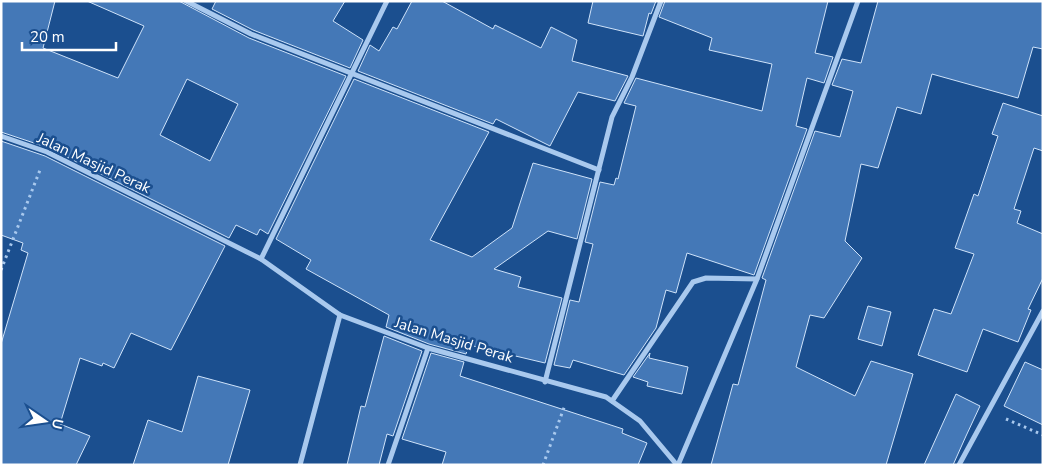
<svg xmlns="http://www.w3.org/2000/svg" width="1044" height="466" font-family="'Nunito Sans',sans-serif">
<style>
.building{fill:#4478b7;stroke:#cfe3fa;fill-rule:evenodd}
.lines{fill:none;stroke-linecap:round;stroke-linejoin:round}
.path{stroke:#a9c9ee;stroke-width:3;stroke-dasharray:2.5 4;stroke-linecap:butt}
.street{stroke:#a9c9ee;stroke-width:5}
.labels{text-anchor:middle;stroke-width:5;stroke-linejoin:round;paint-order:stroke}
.street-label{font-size:15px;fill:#fff;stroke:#1b4f8f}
</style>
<rect width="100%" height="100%" fill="#1b4f8f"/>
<!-- building -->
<g class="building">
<path d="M1 1H55L43 48 118 78 144 26 87 1H179L249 38 346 76 268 234 260 229 257 235 236 225 229 238 49 148 1 132ZM187 79 238 104 210 161 160 135Z"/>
<path d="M216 1H345L333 21 363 40 350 68 253 30 212 9Z"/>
<path d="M412 1H442L493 29 495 25 541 48 551 27 577 40 572 61 628 76 615 101 578 92 550 146 496 119 493 124 358 71 370 45 379 51 393 27 397 29Z"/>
<path d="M593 1H656L651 14 649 13 643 36 588 23Z"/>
<path d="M665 1H828L815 53 833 57 824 83 807 78 796 126 807 129 754 275 687 253 676 293 666 290 656 328 624 375 573 360 570 368 554 365 570 300 579 302 593 244 585 242 600 182 614 185 616 178 618 179 636 106 624 103 636 78 762 111 772 64 709 50 712 38 659 17Z"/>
<path d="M878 1H1043V49L1033 47 1018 98 932 74 921 114 897 107 878 168 861 164 845 241 862 258 824 318 810 315 796 367 855 396 871 361 913 374 886 465H711L733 384 738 385 766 280 762 278 815 131 840 137 853 91 832 85 842 59 861 63Z"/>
<path d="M354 79 489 132 430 240 472 257 512 228 533 163 592 179 577 239 548 231 494 269 521 277 518 287 562 298 545 363 469 345 466 354 429 344 386 327 389 315 306 269 311 260 276 239Z"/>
<path d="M1003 103 1043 116V151L1034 148 1014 209 1021 211 1017 223 1043 234V278L1028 309 1031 310 1018 342 983 329 967 372 918 355 934 309 951 314 974 254 955 248 974 194 978 196 998 136 992 134Z"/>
<path d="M1 141 45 156 225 246 171 350 131 333 114 368 103 363 102 366 80 358 60 424 90 436 76 465H1V344L28 253 21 250 23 243 1 235Z"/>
<path d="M868 306 891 312 882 346 858 339Z"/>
<path d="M384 336 422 351 393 436 387 434 379 465H347L361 406 365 407Z"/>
<path d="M431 353 464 362 460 376 623 429 622 433 647 443 638 465H442L446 452 402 439Z"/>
<path d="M650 353 649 358 688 367 682 394 647 386 648 382 633 377Z"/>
<path d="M1025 362 1043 370V425L1004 406Z"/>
<path d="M198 376 250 390 228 465H133L148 420 182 432Z"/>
<path d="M956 394 980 406 966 436 953 465H924Z"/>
</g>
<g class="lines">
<!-- path -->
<g class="path">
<path d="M1 270 40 170"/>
<path d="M1006 419 1043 435"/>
<path d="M543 465 565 405"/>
</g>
<!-- street -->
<g class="street">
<path d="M186 1 251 34 599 170"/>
<path d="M1 136 47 152 261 259 340 315 428 348 606 397 640 421 677 465"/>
<path d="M261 259 387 1"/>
<path d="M545 382 612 117 632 77 661 1"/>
<path d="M612 401 693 282 706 278 757 279"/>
<path d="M300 465 340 315"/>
<path d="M388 465 428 348"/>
<path d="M678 465 757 279 858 1"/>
<path d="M959 465 1043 311"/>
</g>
</g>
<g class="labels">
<!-- street labels -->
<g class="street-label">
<text transform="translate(94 163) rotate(25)" y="5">Jalan Masjid Perak</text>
<text transform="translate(454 340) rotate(17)" y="5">Jalan Masjid Perak</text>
</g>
</g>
<!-- border -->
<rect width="1044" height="466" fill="none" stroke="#ffffff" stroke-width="5"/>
<!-- north arrow -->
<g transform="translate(45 421) rotate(103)" stroke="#1b4f8f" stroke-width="4" paint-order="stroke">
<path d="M0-4L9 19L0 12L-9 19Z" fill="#ffffff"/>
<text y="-8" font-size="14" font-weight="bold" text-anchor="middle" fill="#ffffff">U</text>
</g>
<!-- scale -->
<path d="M22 42v8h94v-8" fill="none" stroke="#ffffff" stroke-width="2.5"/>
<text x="30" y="42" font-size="15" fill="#ffffff" stroke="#1b4f8f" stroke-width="4" paint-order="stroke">20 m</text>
</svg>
